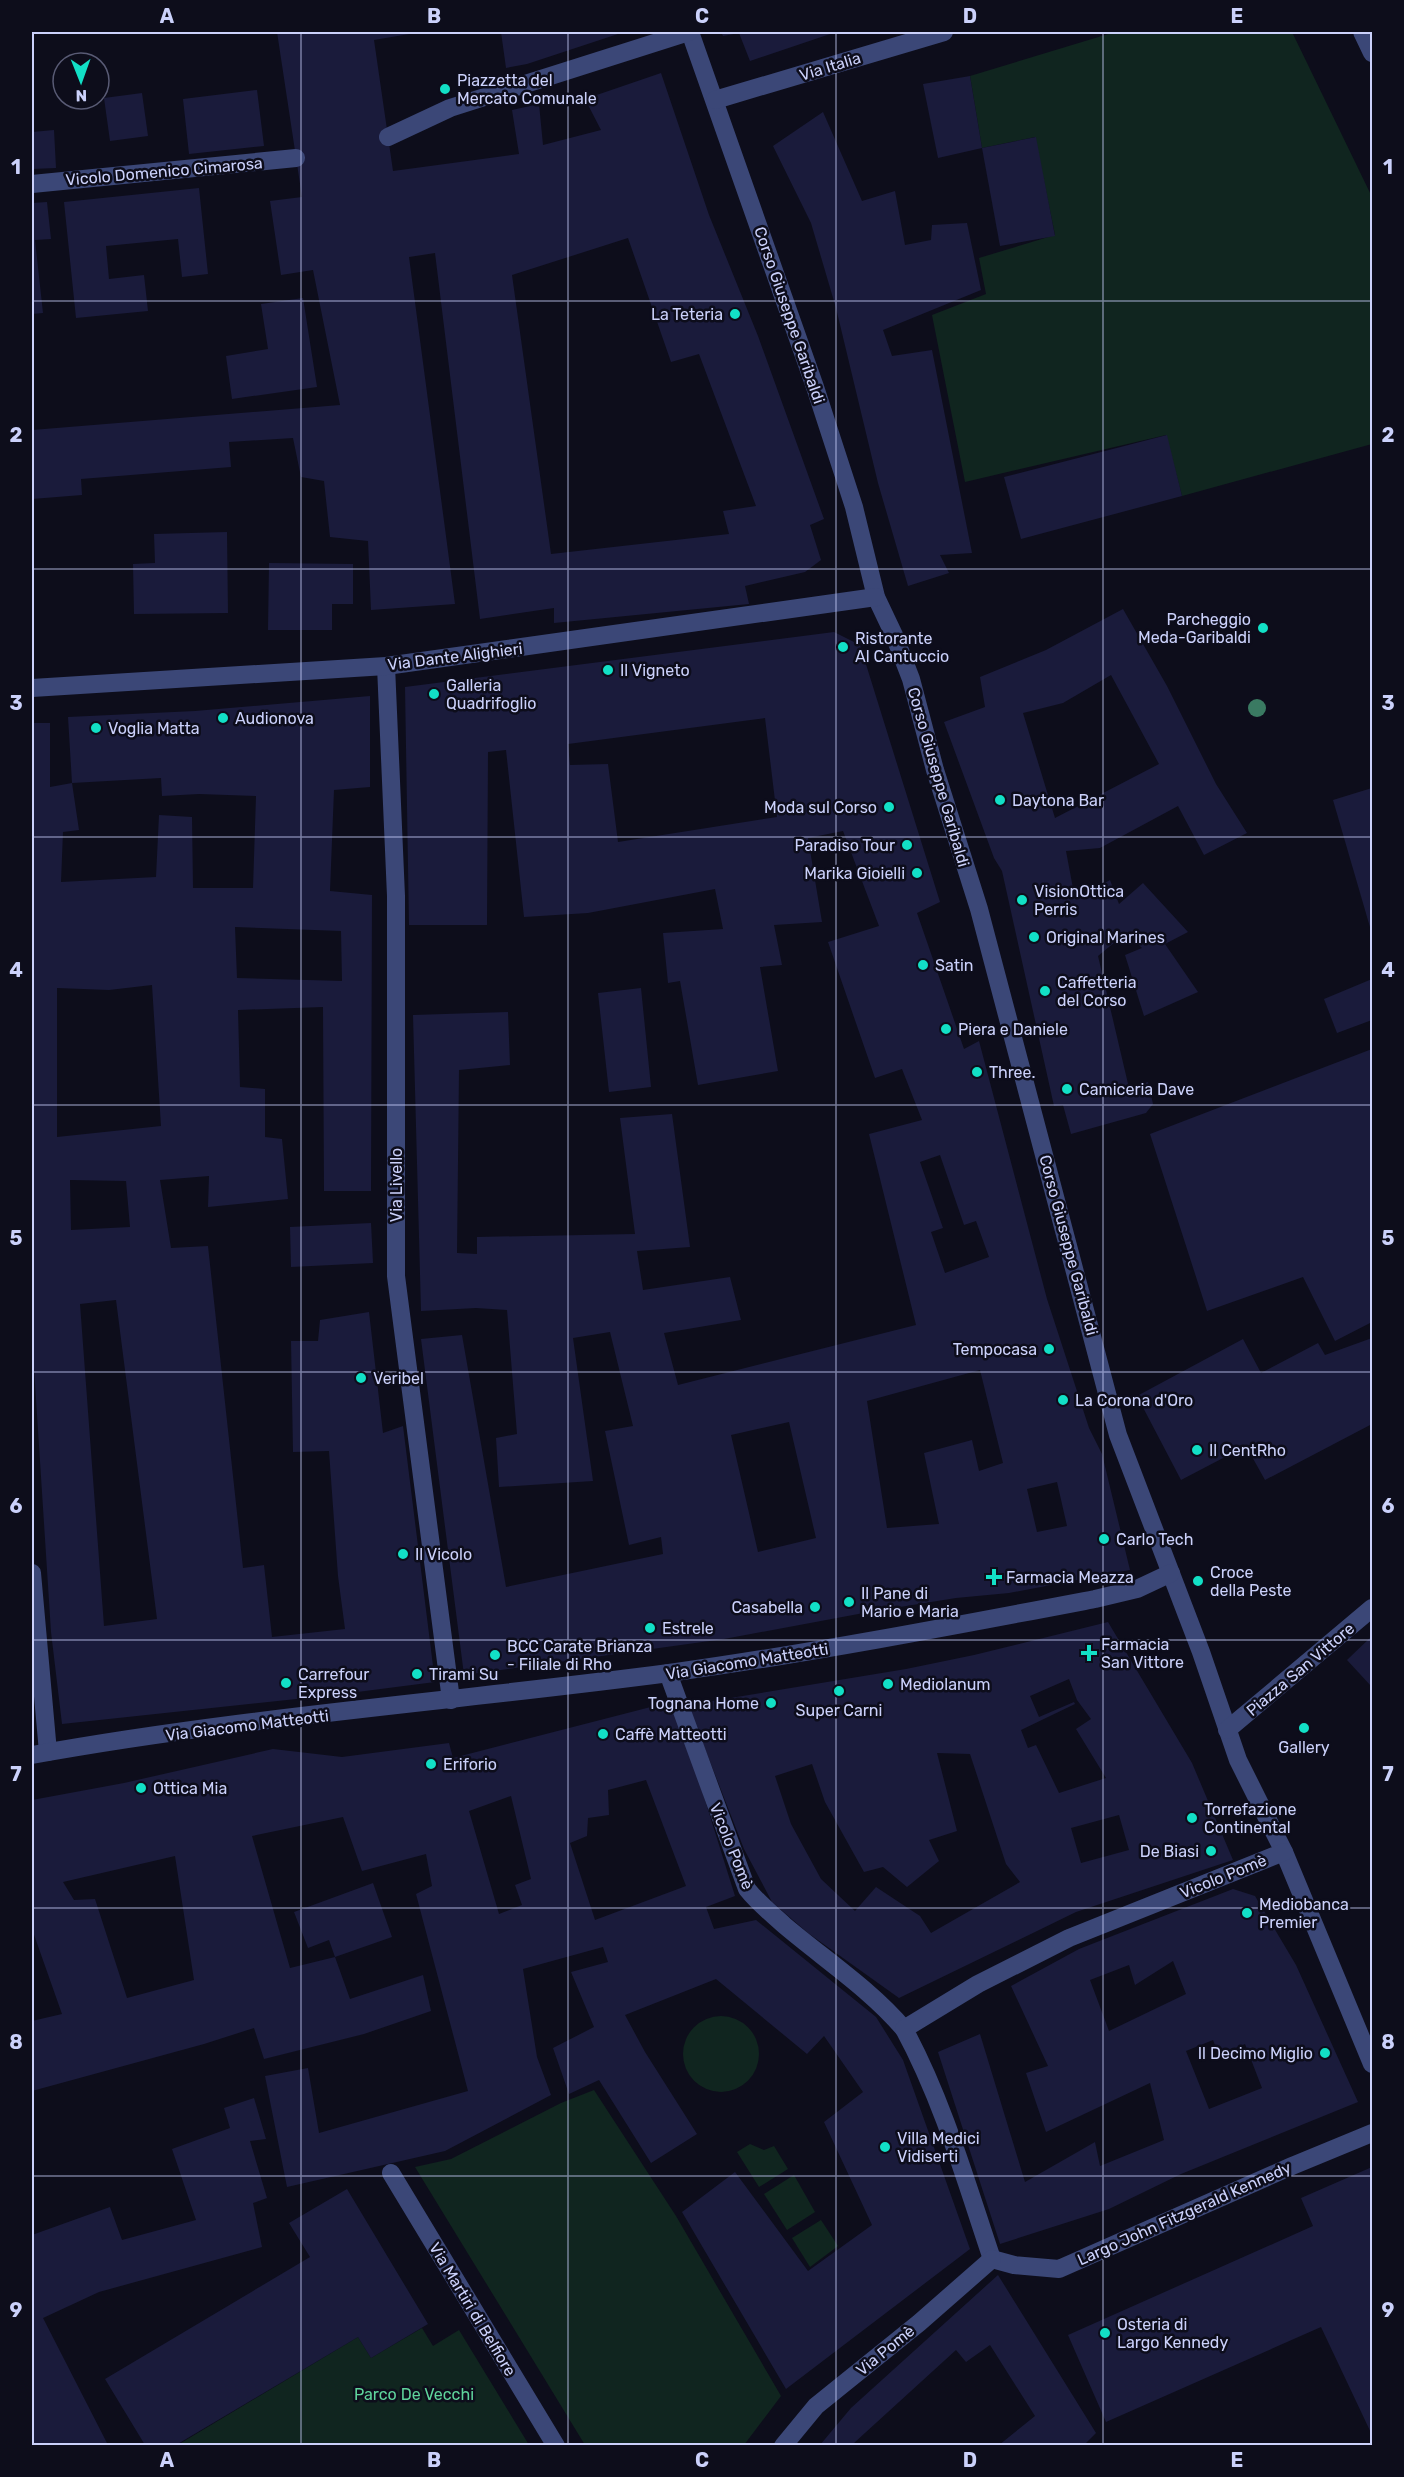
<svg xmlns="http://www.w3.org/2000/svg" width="1404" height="2477" font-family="Rubik,sans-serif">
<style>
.green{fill:#10251f}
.building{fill:#1a1b3b;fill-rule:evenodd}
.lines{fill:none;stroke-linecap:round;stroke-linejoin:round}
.minor{stroke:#3b4777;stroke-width:18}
.tree{fill:#3a7a62}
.grid{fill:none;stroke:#cbd1fb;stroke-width:1.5;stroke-opacity:0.55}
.poi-dot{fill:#12e0c6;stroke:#0d0d1b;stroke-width:2}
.labels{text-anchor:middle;stroke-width:5;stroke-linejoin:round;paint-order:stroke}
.street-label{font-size:16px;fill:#cbd1fb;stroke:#0d0d1b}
.poi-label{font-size:16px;fill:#cbd1fb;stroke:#0d0d1b;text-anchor:start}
.park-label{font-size:16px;fill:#5fd49c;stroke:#0d0d1b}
.neatline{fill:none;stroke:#cbd1fb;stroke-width:2}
.grid-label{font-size:20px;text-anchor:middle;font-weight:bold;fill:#cbd1fb}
</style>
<rect width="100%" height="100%" fill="#0d0d1b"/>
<!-- green -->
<g class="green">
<path d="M1115 32H1292L1372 197V444L1182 496 1166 435 965 482 932 315 986 294 979 258 1055 235 1035 137 982 148 970 76Z"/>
<circle cx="721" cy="2054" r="38"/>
<path d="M594 2090 676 2216 781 2396 744 2445H585L415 2167 451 2159 561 2103Z"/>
<path d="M750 2144 764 2150 774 2146 788 2169 759 2187 737 2152Z"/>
<path d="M794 2175 815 2212 787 2230 764 2194Z"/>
<path d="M821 2220 838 2246 810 2267 792 2238Z"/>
<path d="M422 2328 433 2346 459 2330 529 2445 176 2446 358 2337 371 2358Z"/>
</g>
<!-- building -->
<g class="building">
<path d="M277 32H421L374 40 393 171 519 154 512 110 539 104 543 145 601 130 585 99 661 73 709 215 758 336 824 519 810 525 821 560 805 572 745 586 749 604 554 623V608L480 619 435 253 409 257 455 604 371 610 368 541 330 537 324 481 301 477 293 438 229 442 231 467 81 479 82 495 32 499V430L340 405 313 270 281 275 270 201 302 197ZM628 238 671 362 699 354 756 506 723 511 729 534 551 554 512 275Z"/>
<path d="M501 32H624L527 64 506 68Z"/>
<path d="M721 32H836L750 61 739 33 723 36Z"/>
<path d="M970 76 982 148 938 158 923 84Z"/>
<path d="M257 90 264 146 189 154 183 99Z"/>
<path d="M142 93 148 136 110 141 104 98Z"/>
<path d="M823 112 862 201 895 191 905 245 931 240 932 225 967 223 981 290 883 330 892 356 932 350 972 553 940 555 949 573 908 586 878 483 836 308 811 223 773 146Z"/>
<path d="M54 130 56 168 32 169V132Z"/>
<path d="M1036 137 1055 236 1000 246 982 148Z"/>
<path d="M199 188 208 274 182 277 178 239 106 246 109 279 144 275 148 311 76 318 64 202Z"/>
<path d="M47 202 51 239 35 240 43 313 32 314V203Z"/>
<path d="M303 298 317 387 232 399 226 356 268 349 261 304Z"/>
<path d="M1167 435 1182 496 1021 539 1004 477Z"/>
<path d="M227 532 228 613 134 614 133 564 155 563 154 534Z"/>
<path d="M269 563 353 564V604H332V630H268Z"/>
<path d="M1123 609 1167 686 1216 784 1247 833 1204 855 1178 806 1100 848 1066 851 1075 899 1110 880 1119 904 1143 883 1188 932 1165 944 1198 992 1144 1016 1125 955 1142 948 1126 933 1098 956 1129 1088 1148 1082 1153 1104 1146 1113 1071 1134 1063 1105 1054 1106 1002 871 994 858 944 722 985 707 980 677 1046 650ZM1111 675 1159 764 1055 818 1023 713 1063 703Z"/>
<path d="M834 632 860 645 940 902 917 913 964 1049 979 1041 1047 1299 1089 1428 1102 1454 1130 1570 1009 1593 956 1598 869 1612 724 1639 464 1675 421 1339 462 1335 506 1587 663 1554 661 1537 629 1545 605 1431 633 1426 610 1332 573 1338 593 1481 499 1487 496 1438 517 1434 507 1310 476 1308 421 1311 413 1015 508 1012 510 1065 459 1070 457 1253 477 1254V1237L635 1234 620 1118 672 1114 690 1247 637 1251 643 1290 730 1277 741 1320 664 1333 678 1385 916 1325 869 1134 922 1120 902 1069 875 1078 828 942 879 926 843 831 808 838 822 922 774 925 782 965 760 967 778 1071 698 1085 680 981 668 983 663 933 723 929 715 889 588 913 524 917 506 750 488 752 487 925H409L405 687ZM765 718 777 817 618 842 608 764 570 765 568 744ZM940 1155 964 1225 976 1221 989 1257 945 1273 931 1232 943 1228 920 1162ZM980 1370 1003 1463 979 1471 972 1440 924 1453 939 1524 887 1528 867 1401ZM789 1422 816 1538 758 1552 731 1435ZM1057 1482 1067 1526 1037 1532 1027 1489Z"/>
<path d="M370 696V787L334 790 330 891 372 895 371 1191H324L323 1007 238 1010 240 1087 265 1089V1137L282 1139 288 1199 208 1207 209 1176 160 1180 171 1248 208 1246 243 1568 264 1565 272 1637 345 1629 338 1576 329 1451 293 1452 291 1341H318L320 1320 369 1312 383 1433 403 1426 435 1682 334 1695 62 1724 51 1632 32 1337V723H50V787L72 783 79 830 63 832 61 882 156 877 159 815 192 817 193 888H253L256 796 199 794 162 796 161 778 72 783 68 717 195 711ZM235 927 341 931 342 981 237 978ZM152 985 161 1126 57 1137V988L109 990ZM70 1180 126 1181 130 1227 71 1230ZM116 1300 157 1619 104 1626 80 1304Z"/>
<path d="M1372 788V934L1333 800Z"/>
<path d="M1372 979V1020L1337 1033 1324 999Z"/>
<path d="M641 988 651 1087 609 1092 598 993Z"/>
<path d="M1372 1049V1322L1335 1341 1303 1277 1207 1311 1150 1134Z"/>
<path d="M371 1223 373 1263 291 1267 290 1227Z"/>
<path d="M1372 1338V1424L1265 1480 1246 1446 1181 1480 1137 1396 1243 1339 1261 1373 1318 1343 1325 1355Z"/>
<path d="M1108 1622 1192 1763 1233 1860 1076 1912 899 1998 808 1933 772 1902 744 1849 688 1705 906 1669 974 1655ZM1069 1679 1077 1700 1091 1719 1076 1729 1106 1778 1059 1793 1036 1745 1028 1748 1021 1730 1075 1704 1074 1702 1039 1717 1030 1696ZM937 1753 970 1754 1006 1864 1020 1882 931 1933 920 1916 876 1887 855 1911 821 1879 791 1824 775 1776 812 1764 825 1802 864 1872 883 1867 907 1887 939 1861 929 1840 957 1831ZM1119 1815 1129 1850 1081 1863 1071 1828Z"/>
<path d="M1372 1636V1682L1371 1686 1347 1660Z"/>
<path d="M674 1701 735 1896 706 1907 714 1929 756 1920 876 2017 903 2060 970 2249 786 2389 682 2212 735 2172 808 2271 872 2225 824 2122 863 2092 824 2036 807 2054 716 1979 625 2015 645 2052 697 2134 651 2163 599 2080 569 2094 553 2048 594 2027 571 1972 608 1962 603 1947 523 1969 537 2057 551 2095 445 2151 287 2187 265 2076 308 2068 319 2133 468 2091 416 1894 432 1886 426 1854 362 1871 343 1817 252 1836 290 1968 335 1957 350 1999 423 1975 431 2011 364 2034 264 2059 254 2028 204 2044 32 2091V2021L62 2014 32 1929V1800L124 1783 273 1749 342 1757 449 1743 453 1758ZM646 1780 686 1886 595 1920 570 1843 587 1836 588 1818 609 1815 608 1790ZM511 1796 531 1879 515 1885 522 1905 499 1914 469 1811ZM175 1856 194 1980 127 1998 95 1899 74 1900 63 1882Z"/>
<path d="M373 1883 392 1937 335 1957 329 1940 308 1948 294 1912Z"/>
<path d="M1233 1889 1255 1896 1296 1965 1358 2102 1181 2174 1109 2209 1000 2244 938 2052 980 2034 1025 2182 1095 2142 1100 2166 1164 2140 1150 2083 1046 2132 1026 2073 1048 2066 1011 1986 1079 1949ZM1173 1961 1186 1994 1109 2031 1090 1980 1129 1965 1135 1985ZM1213 2040 1219 2055 1245 2044 1262 2088 1209 2109 1186 2051Z"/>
<path d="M254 2098 266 2139 250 2141 267 2198 253 2203 262 2247 99 2292 43 2318 108 2445H32V2235L110 2207 122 2240 196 2220 172 2149 230 2128 224 2108Z"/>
<path d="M1372 2167V2435L1321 2327 1106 2422 1068 2335 1313 2226 1301 2198Z"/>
<path d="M347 2189 428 2324 371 2358 358 2337 176 2445H145L105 2379 310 2257 289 2223Z"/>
<path d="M998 2275 1096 2433 1084 2445H999L1035 2416 990 2345 966 2362 956 2350 854 2443 856 2445H820L851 2408Z"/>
</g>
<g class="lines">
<!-- minor -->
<g class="minor">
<path d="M690 32 815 387 854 507 876 597 894 635 911 679 935 770 979 909 1118 1435 1201 1652 1238 1760 1284 1852 1372 2064"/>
<path d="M1362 32 1372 53"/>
<path d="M715 100 944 32"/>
<path d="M388 137 450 108 689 32"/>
<path d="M32 184 296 158"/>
<path d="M386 666 396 896V1276L451 1700"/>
<path d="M32 688 386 666 876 597"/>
<path d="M32 1573 48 1752"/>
<path d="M668 1673 747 1889C758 1903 771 1913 784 1925 824 1959 870 1989 904 2029"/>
<path d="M1227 1730 1372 1608"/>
<path d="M32 1755C242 1717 457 1701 669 1673 812 1653 953 1626 1095 1599L1137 1589 1171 1573"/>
<path d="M391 2173 556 2446"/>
<path d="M992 2259C966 2182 943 2101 904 2029L978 1984 1069 1938 1284 1852"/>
<path d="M992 2259 1014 2265 1059 2269 1292 2166 1372 2133"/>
<path d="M783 2446 816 2406 919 2323 992 2259"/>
</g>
</g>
<!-- trees -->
<circle class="tree" cx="1257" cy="708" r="9"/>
<!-- grid -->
<path class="grid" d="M301 32V2446M568 32V2446M836 32V2446M1103 32V2446M32 301H1372M32 569H1372M32 837H1372M32 1105H1372M32 1372H1372M32 1640H1372M32 1908H1372M32 2176H1372"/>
<!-- markers -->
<g class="poi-dot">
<circle cx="445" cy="89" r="6"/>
<circle cx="735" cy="314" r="6"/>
<circle cx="1263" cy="628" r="6"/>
<circle cx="843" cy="647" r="6"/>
<circle cx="608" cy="670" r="6"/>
<circle cx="434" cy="694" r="6"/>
<circle cx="223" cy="718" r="6"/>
<circle cx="96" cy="728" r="6"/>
<circle cx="1000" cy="800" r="6"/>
<circle cx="889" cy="807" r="6"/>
<circle cx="907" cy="845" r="6"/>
<circle cx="917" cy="873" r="6"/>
<circle cx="1022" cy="900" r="6"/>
<circle cx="1034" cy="937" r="6"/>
<circle cx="923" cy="965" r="6"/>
<circle cx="1045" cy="991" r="6"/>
<circle cx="946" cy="1029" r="6"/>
<circle cx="977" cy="1072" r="6"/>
<circle cx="1067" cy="1089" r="6"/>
<circle cx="1049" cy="1349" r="6"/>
<circle cx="361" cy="1378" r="6"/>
<circle cx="1063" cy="1400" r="6"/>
<circle cx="1197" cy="1450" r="6"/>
<circle cx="1104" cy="1539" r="6"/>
<circle cx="403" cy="1554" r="6"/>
<path d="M991 1568h6v6h6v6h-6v6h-6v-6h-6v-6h6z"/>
<circle cx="1198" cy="1581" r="6"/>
<circle cx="849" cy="1602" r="6"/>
<circle cx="815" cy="1607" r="6"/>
<circle cx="650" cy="1628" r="6"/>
<path d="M1086 1644h6v6h6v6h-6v6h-6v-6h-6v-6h6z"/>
<circle cx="495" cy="1655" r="6"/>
<circle cx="417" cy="1674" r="6"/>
<circle cx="286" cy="1683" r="6"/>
<circle cx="888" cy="1684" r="6"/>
<circle cx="839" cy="1691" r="6"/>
<circle cx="771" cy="1703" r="6"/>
<circle cx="1304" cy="1728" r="6"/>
<circle cx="603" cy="1734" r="6"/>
<circle cx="431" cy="1764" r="6"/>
<circle cx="141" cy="1788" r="6"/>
<circle cx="1192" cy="1818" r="6"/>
<circle cx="1211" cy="1851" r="6"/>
<circle cx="1247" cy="1913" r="6"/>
<circle cx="1325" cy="2053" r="6"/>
<circle cx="885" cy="2147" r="6"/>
<circle cx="1105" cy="2333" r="6"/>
</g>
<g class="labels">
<!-- street labels -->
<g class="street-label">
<text transform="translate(830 66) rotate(-17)" y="6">Via Italia</text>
<text transform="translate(164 171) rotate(-5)" y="6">Vicolo Domenico Cimarosa</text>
<text transform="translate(790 315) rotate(71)" y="6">Corso Giuseppe Garibaldi</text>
<text transform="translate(455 656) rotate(-7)" y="6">Via Dante Alighieri</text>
<text transform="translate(939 777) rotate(74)" y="6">Corso Giuseppe Garibaldi</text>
<text transform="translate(396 1185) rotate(-90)" y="6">Via Livello</text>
<text transform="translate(1069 1245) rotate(75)" y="6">Corso Giuseppe Garibaldi</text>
<text transform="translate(747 1661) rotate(-9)" y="6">Via Giacomo Matteotti</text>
<text transform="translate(1300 1669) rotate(-40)" y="6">Piazza San Vittore</text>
<text transform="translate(247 1725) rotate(-7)" y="6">Via Giacomo Matteotti</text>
<text transform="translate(732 1846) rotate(68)" y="6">Vicolo Pomè</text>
<text transform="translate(1223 1876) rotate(-22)" y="6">Vicolo Pomè</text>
<text transform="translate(1184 2213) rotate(-24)" y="6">Largo John Fitzgerald Kennedy</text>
<text transform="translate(473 2309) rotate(59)" y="6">Via Martiri di Belfiore</text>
<text transform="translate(885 2350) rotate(-39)" y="6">Via Pomè</text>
</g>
<!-- poi labels -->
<g class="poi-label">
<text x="457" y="86">Piazzetta del<tspan x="457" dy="18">Mercato Comunale</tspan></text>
<text x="723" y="320" text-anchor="end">La Teteria</text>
<text x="1251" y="625" text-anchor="end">Parcheggio<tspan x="1251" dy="18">Meda-Garibaldi</tspan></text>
<text x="855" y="644">Ristorante<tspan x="855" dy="18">Al Cantuccio</tspan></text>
<text x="620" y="676">Il Vigneto</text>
<text x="446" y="691">Galleria<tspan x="446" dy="18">Quadrifoglio</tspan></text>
<text x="235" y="724">Audionova</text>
<text x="108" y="734">Voglia Matta</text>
<text x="1012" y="806">Daytona Bar</text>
<text x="877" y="813" text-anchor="end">Moda sul Corso</text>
<text x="895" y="851" text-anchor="end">Paradiso Tour</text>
<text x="905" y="879" text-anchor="end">Marika Gioielli</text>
<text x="1034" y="897">VisionOttica<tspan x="1034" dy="18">Perris</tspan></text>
<text x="1046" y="943">Original Marines</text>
<text x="935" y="971">Satin</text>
<text x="1057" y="988">Caffetteria<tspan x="1057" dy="18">del Corso</tspan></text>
<text x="958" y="1035">Piera e Daniele</text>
<text x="989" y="1078">Three.</text>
<text x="1079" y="1095">Camiceria Dave</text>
<text x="1037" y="1355" text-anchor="end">Tempocasa</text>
<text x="373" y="1384">Veribel</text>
<text x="1075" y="1406">La Corona d'Oro</text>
<text x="1209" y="1456">Il CentRho</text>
<text x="1116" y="1545">Carlo Tech</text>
<text x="415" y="1560">Il Vicolo</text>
<text x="1210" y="1578">Croce<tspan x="1210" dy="18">della Peste</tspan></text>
<text x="1006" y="1583">Farmacia Meazza</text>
<text x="861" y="1599">Il Pane di<tspan x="861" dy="18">Mario e Maria</tspan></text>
<text x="803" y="1613" text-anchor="end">Casabella</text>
<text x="662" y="1634">Estrele</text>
<text x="1101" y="1650">Farmacia<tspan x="1101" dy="18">San Vittore</tspan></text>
<text x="507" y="1652">BCC Carate Brianza<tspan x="507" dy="18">- Filiale di Rho</tspan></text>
<text x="298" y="1680">Carrefour<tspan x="298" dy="18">Express</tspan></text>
<text x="429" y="1680">Tirami Su</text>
<text x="900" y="1690">Mediolanum</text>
<text x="759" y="1709" text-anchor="end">Tognana Home</text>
<text x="839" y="1716" text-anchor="middle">Super Carni</text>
<text x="615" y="1740">Caffè Matteotti</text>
<text x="1304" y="1753" text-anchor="middle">Gallery</text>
<text x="443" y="1770">Eriforio</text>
<text x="153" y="1794">Ottica Mia</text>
<text x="1204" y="1815">Torrefazione<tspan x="1204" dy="18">Continental</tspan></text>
<text x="1199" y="1857" text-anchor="end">De Biasi</text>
<text x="1259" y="1910">Mediobanca<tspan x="1259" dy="18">Premier</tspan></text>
<text x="1313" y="2059" text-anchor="end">Il Decimo Miglio</text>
<text x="897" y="2144">Villa Medici<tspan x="897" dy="18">Vidiserti</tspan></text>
<text x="1117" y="2330">Osteria di<tspan x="1117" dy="18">Largo Kennedy</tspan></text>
</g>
<!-- park labels -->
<g class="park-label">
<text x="414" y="2400">Parco De Vecchi</text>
</g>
</g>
<!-- border -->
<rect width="1404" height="2477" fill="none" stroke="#0d0d1b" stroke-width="66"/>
<!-- north arrow -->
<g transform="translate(81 81) rotate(179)"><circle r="28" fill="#0d0d1b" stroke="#595b75" stroke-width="1.5"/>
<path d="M0-4.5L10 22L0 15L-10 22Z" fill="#12e0c6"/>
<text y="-9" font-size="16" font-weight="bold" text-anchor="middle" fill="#cbd1fb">N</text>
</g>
<rect x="33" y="33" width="1338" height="2411" class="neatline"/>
<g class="grid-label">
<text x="167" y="23">A</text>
<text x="434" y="23">B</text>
<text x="702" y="23">C</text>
<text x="970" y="23">D</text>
<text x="1237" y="23">E</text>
<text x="16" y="174">1</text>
<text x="1388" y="174">1</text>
<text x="16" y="442">2</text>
<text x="1388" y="442">2</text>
<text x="16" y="710">3</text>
<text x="1388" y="710">3</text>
<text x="16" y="977">4</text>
<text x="1388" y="977">4</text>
<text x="16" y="1245">5</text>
<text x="1388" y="1245">5</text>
<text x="16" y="1513">6</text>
<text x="1388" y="1513">6</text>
<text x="16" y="1781">7</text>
<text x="1388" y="1781">7</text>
<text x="16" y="2049">8</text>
<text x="1388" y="2049">8</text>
<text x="16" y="2317">9</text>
<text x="1388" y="2317">9</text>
<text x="167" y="2467">A</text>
<text x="434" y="2467">B</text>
<text x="702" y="2467">C</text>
<text x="970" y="2467">D</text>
<text x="1237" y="2467">E</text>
</g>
</svg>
